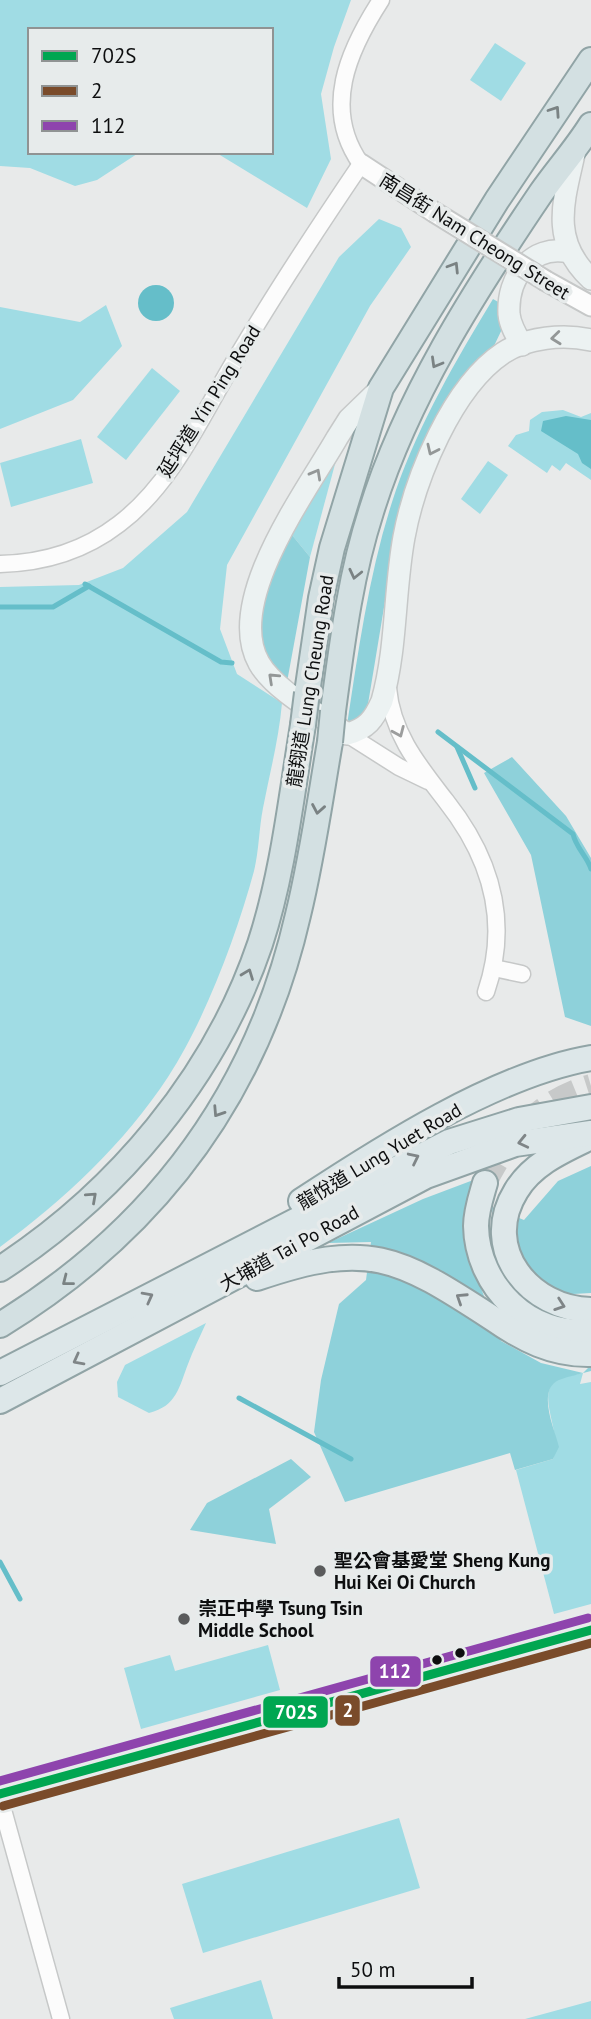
<svg xmlns="http://www.w3.org/2000/svg" width="591" height="2019" font-family="'PT Sans','Noto Sans TC',sans-serif">
<style>
.green{fill:#a0dce4}
.forest{fill:#8ed1da}
.water{fill:#65bec9}
.lines{fill:none;stroke-linecap:round;stroke-linejoin:round}
.stream{stroke:#65bec9;stroke-width:5}
.primary-tunnel{stroke:#c7c9c9;stroke-width:24;stroke-dasharray:24 12;stroke-linecap:butt}
.minor-casing{stroke:#c6c8c8;stroke-width:19}
.tertiary-casing{stroke:#c6c8c8;stroke-width:23}
.secondary-casing{stroke:#c6c8c8;stroke-width:24}
.primary-casing{stroke:#91a4a6;stroke-width:28}
.trunk-casing{stroke:#91a4a6;stroke-width:28}
.minor{stroke:#fcfcfc;stroke-width:16}
.tertiary{stroke:#fcfcfc;stroke-width:19}
.secondary{stroke:#ecf2f2;stroke-width:21}
.primary{stroke:#dde7e9;stroke-width:24}
.trunk{stroke:#d3e0e2;stroke-width:24}
.tertiary-bridge-casing{stroke:#c6c8c8;stroke-width:23;stroke-linecap:butt}
.trunk-bridge-casing{stroke:#91a4a6;stroke-width:28;stroke-linecap:butt}
.tertiary-bridge{stroke:#fcfcfc;stroke-width:19}
.trunk-bridge{stroke:#d3e0e2;stroke-width:24}
.bus-1-casing{stroke:#e7ebeb;stroke-width:14}
.bus-2-casing{stroke:#e7ebeb;stroke-width:14}
.bus-3-casing{stroke:#e7ebeb;stroke-width:14}
.bus-1{stroke:#00a651;stroke-width:9}
.bus-2{stroke:#7a4b2a;stroke-width:9}
.bus-3{stroke:#8e44ad;stroke-width:9}
.oneway{stroke:#7a8283}
.oneway2{stroke:#939797}
.oneway3{stroke:#9c9d9d}
.oneway4{stroke:#7f8587}
.poi-dot{fill:#5a5b5c;stroke:#e7ebeb;stroke-width:2.5}
.bus-dot{fill:#0d0e0f;stroke:#e7ebeb;stroke-width:2.5}
.labels{text-anchor:middle;stroke-width:7;stroke-linejoin:round;paint-order:stroke}
.street-label{font-size:19px;fill:#0d0e0f;stroke:#e7ebeb}
.poi-label{font-size:19px;font-weight:bold;fill:#0d0e0f;stroke:#e7ebeb;text-anchor:start}
.line-badge{stroke:#e7ebeb;stroke-width:2.5}
.badge-label{font-size:19px;text-anchor:middle;font-weight:bold;fill:#fff}
</style>
<rect width="100%" height="100%" fill="#e8eaea"/>
<!-- green -->
<g class="green">
<path d="M0 0H351L334 47 321 94 331 159 307 208 215 152H271V30H30V152H140L97 180 75 186 30 168 0 166Z"/>
<path d="M495 43 526 63 501 101 470 80Z"/>
<path d="M379 219 401 228 411 247 370 306 227 565 220 629 237 674 282 703C279 738 270 772 263 808 259 828 259 851 254 871 236 937 205 1020 168 1077 124 1144 64 1200 0 1247V587L79 585 123 568 187 512 339 257Z"/>
<path d="M106 305 122 346 73 400 0 429V307L80 322Z"/>
<path d="M152 368 180 391 126 460 97 437Z"/>
<path d="M563 410 581 417 591 413V480L566 463 560 471 552 465 547 473 508 446 516 435 529 431 530 420 542 412Z"/>
<path d="M81 439 93 483 11 507 0 463Z"/>
<path d="M338 453 310 557 292 535Z"/>
<path d="M488 461 508 475 480 514 461 499Z"/>
<path d="M206 1323C200 1337 193 1350 188 1364 179 1387 177 1406 149 1413L118 1397 117 1382 125 1365Z"/>
<path d="M583 1373 580 1384 591 1382V1604L554 1614 516 1470 553 1459C564 1436 535 1394 556 1381 563 1376 575 1375 583 1373Z"/>
<path d="M268 1645 280 1690 141 1729 124 1668 170 1655 175 1671Z"/>
<path d="M399 1818 420 1888 203 1953 182 1884Z"/>
<path d="M261 1980 273 2019H174L170 2008Z"/>
<path d="M591 2001V2019H525Z"/>
</g>
<!-- forest -->
<g class="forest">
<path d="M493 299 500 303 504 325 493 348 456 393 393 553 367 710 362 720 347 725C359 646 370 566 396 490 420 422 456 360 493 299Z"/>
<path d="M292 535 310 557 287 682C237 633 265 586 292 535Z"/>
<path d="M512 757 566 816 591 858V1026L565 1017 531 855 484 773Z"/>
<path d="M591 1166V1293L555 1295 496 1246 492 1207 524 1220 558 1181Z"/>
<path d="M476 1179 465 1213 467 1251 501 1341 541 1363 583 1373 591 1365V1371C581 1374 569 1376 559 1380 536 1390 555 1430 559 1447L553 1459 515 1470 510 1453 345 1502 314 1432 321 1380 339 1304 366 1280 371 1242 328 1243 423 1199Z"/>
<path d="M291 1459 311 1477 269 1509 276 1544 190 1530 207 1503Z"/>
</g>
<!-- water -->
<g class="water">
<circle cx="156" cy="303" r="18"/>
<path d="M566 416 591 420V469L582 463 578 454 541 431 543 421Z"/>
</g>
<g class="lines">
<!-- stream -->
<g class="stream">
<path d="M85 584 221 662 232 663"/>
<path d="M0 607H53L89 586"/>
<path d="M438 732 573 834C576 848 587 856 591 869"/>
<path d="M457 747 475 788"/>
<path d="M239 1398 351 1459"/>
<path d="M0 1562 20 1599"/>
</g>
<!-- primary-tunnel -->
<path class="primary-tunnel" d="M485 1183C507 1137 540 1101 591 1086"/>
<defs>
<g id="minor">
<path d="M0 564C43 563 84 551 119 524 175 482 204 410 240 352 278 288 319 226 361 164 322 109 348 51 381 0"/>
<path d="M388 688C392 734 419 766 446 801 491 858 510 922 486 992"/>
<path d="M347 734 399 767 428 781"/>
<path d="M494 968 522 974"/>
<path d="M0 1794 591 1630"/>
<path d="M0 1799 61 2019"/>
</g>
<g id="tertiary">
<path d="M361 164 434 212"/>
<path d="M546 281 591 306"/>
</g>
<g id="secondary">
<path d="M575 150C564 200 549 240 591 279"/>
<path d="M522 345C516 335 510 325 509 314 507 278 531 244 569 252"/>
<path d="M381 388 349 419 337 438C306 492 224 601 259 663 274 690 322 716 347 734 367 729 374 719 382 701 397 648 394 591 404 537 415 478 452 387 503 353 527 337 564 334 591 340"/>
</g>
<g id="primary">
<path d="M589 1138C562 1151 532 1164 516 1191 480 1249 530 1309 591 1310"/>
<path d="M485 1183C481 1197 476 1211 476 1226 477 1286 530 1339 591 1331"/>
<path d="M301 1201C380 1149 497 1074 591 1058"/>
<path d="M257 1278C368 1240 397 1256 492 1318 522 1339 553 1355 591 1354"/>
<path d="M0 1373 449 1142 519 1120 591 1107"/>
<path d="M0 1401 426 1176 515 1144 591 1133"/>
</g>
<g id="trunk">
<path d="M307 693 321 598 332 548 381 388 497 200 591 60"/>
<path d="M333 711C342 644 350 577 371 512 406 398 474 292 541 193 557 170 576 149 591 125"/>
<path d="M0 1269C117 1193 215 1077 260 944 283 874 291 798 303 725"/>
<path d="M0 1325C155 1230 257 1094 298 915 312 858 320 800 330 742"/>
</g>
</defs>
<!-- minor casing -->
<use href="#minor" class="minor-casing"/>
<!-- tertiary casing -->
<use href="#tertiary" class="tertiary-casing"/>
<!-- secondary casing -->
<use href="#secondary" class="secondary-casing"/>
<!-- primary casing -->
<use href="#primary" class="primary-casing"/>
<!-- trunk casing -->
<use href="#trunk" class="trunk-casing"/>
<!-- minor -->
<use href="#minor" class="minor"/>
<!-- tertiary -->
<use href="#tertiary" class="tertiary"/>
<!-- secondary -->
<use href="#secondary" class="secondary"/>
<!-- primary -->
<use href="#primary" class="primary"/>
<!-- trunk -->
<use href="#trunk" class="trunk"/>
<defs>
<path id="tertiary-bridge" d="M434 212 546 281"/>
<g id="trunk-bridge">
<path d="M303 725 307 693"/>
<path d="M330 742 333 711"/>
</g>
</defs>
<!-- tertiary-bridge casing -->
<use href="#tertiary-bridge" class="tertiary-bridge-casing"/>
<!-- trunk-bridge casing -->
<use href="#trunk-bridge" class="trunk-bridge-casing"/>
<!-- tertiary-bridge -->
<use href="#tertiary-bridge" class="tertiary-bridge"/>
<!-- trunk-bridge -->
<use href="#trunk-bridge" class="trunk-bridge"/>
<defs>
<path id="bus-1" d="M0 1794 591 1630"/>
<path id="bus-2" d="M3 1806 591 1643"/>
<path id="bus-3" d="M0 1781 588 1618"/>
</defs>
<!-- bus-1 casing -->
<use href="#bus-1" class="bus-1-casing"/>
<!-- bus-2 casing -->
<use href="#bus-2" class="bus-2-casing"/>
<!-- bus-3 casing -->
<use href="#bus-3" class="bus-3-casing"/>
<!-- bus-1 -->
<use href="#bus-1" class="bus-1"/>
<!-- bus-2 -->
<use href="#bus-2" class="bus-2"/>
<!-- bus-3 -->
<use href="#bus-3" class="bus-3"/>
</g>
<!-- one-way arrows -->
<defs><path id="oneway-chevron" d="M-2-3.5L2.5 0L-2 3.5" fill="none" stroke-width="1.6" stroke-linecap="round" stroke-linejoin="round" transform="scale(1.75)"/></defs>
<g class="oneway">
<use href="#oneway-chevron" transform="translate(555 111) rotate(-56)"/>
<use href="#oneway-chevron" transform="translate(454 267) rotate(-58)"/>
<use href="#oneway-chevron" transform="translate(436 363) rotate(120)"/>
<use href="#oneway-chevron" transform="translate(355 574) rotate(103)"/>
<use href="#oneway-chevron" transform="translate(318 809) rotate(100)"/>
<use href="#oneway-chevron" transform="translate(248 974) rotate(-69)"/>
<use href="#oneway-chevron" transform="translate(218 1112) rotate(123)"/>
<use href="#oneway-chevron" transform="translate(92 1197) rotate(-42)"/>
<use href="#oneway-chevron" transform="translate(67 1281) rotate(142)"/>
</g>
<g class="oneway2">
<use href="#oneway-chevron" transform="translate(556 338) rotate(174)"/>
<use href="#oneway-chevron" transform="translate(432 450) rotate(115)"/>
<use href="#oneway-chevron" transform="translate(316 474) rotate(-61)"/>
<use href="#oneway-chevron" transform="translate(273 678) rotate(-137)"/>
</g>
<use class="oneway3" href="#oneway-chevron" transform="translate(399 732) rotate(67)"/>
<g class="oneway4">
<use href="#oneway-chevron" transform="translate(523 1142) rotate(167)"/>
<use href="#oneway-chevron" transform="translate(414 1158) rotate(-26)"/>
<use href="#oneway-chevron" transform="translate(148 1297) rotate(-28)"/>
<use href="#oneway-chevron" transform="translate(461 1298) rotate(-147)"/>
<use href="#oneway-chevron" transform="translate(560 1305) rotate(19)"/>
<use href="#oneway-chevron" transform="translate(78 1360) rotate(152)"/>
</g>
<!-- markers -->
<g class="poi-dot">
<circle cx="320" cy="1571" r="7"/>
<circle cx="184" cy="1619" r="7"/>
</g>
<g class="bus-dot">
<circle cx="460" cy="1653" r="6"/>
<circle cx="437" cy="1660" r="6"/>
</g>
<g class="labels">
<!-- street labels -->
<g class="street-label">
<text transform="translate(475 236) rotate(32)" y="7">南昌街 Nam Cheong Street</text>
<text transform="translate(209 401) rotate(-58)" y="7">延坪道 Yin Ping Road</text>
<text transform="translate(310 681) rotate(-81)" y="7">龍翔道 Lung Cheung Road</text>
<text transform="translate(379 1156) rotate(-31)" y="7">龍悅道 Lung Yuet Road</text>
<text transform="translate(289 1248) rotate(-29)" y="7">大埔道 Tai Po Road</text>
</g>
<!-- poi labels -->
<g class="poi-label">
<text x="334" y="1567">聖公會基愛堂 Sheng Kung<tspan x="334" dy="22">Hui Kei Oi Church</tspan></text>
<text x="198" y="1615">崇正中學 Tsung Tsin<tspan x="198" dy="22">Middle School</tspan></text>
</g>
</g>
<g class="line-badge">
<rect x="369" y="1655" width="53" height="33" rx="7" fill="#8e44ad"/>
<rect x="334" y="1694" width="27" height="33" rx="7" fill="#7a4b2a"/>
<rect x="262" y="1695" width="67" height="34" rx="7" fill="#00a651"/>
</g>
<g class="badge-label">
<text x="395" y="1678">112</text>
<text x="348" y="1717">2</text>
<text x="296" y="1719">702S</text>
</g>
<!-- legend -->
<rect x="28" y="28" width="245" height="126" fill="#e7ebeb" stroke="#909393" stroke-width="2"/>
<rect x="42" y="51" width="35" height="10" fill="#00a651" stroke="#909393" stroke-width="2"/>
<text x="91" y="63" font-size="21" fill="#0d0e0f">702S</text>
<rect x="42" y="86" width="35" height="10" fill="#7a4b2a" stroke="#909393" stroke-width="2"/>
<text x="91" y="98" font-size="21" fill="#0d0e0f">2</text>
<rect x="42" y="121" width="35" height="10" fill="#8e44ad" stroke="#909393" stroke-width="2"/>
<text x="91" y="133" font-size="21" fill="#0d0e0f">112</text>
<!-- scale -->
<path d="M339 1977v10h133v-10" fill="none" stroke="#0d0e0f" stroke-width="3.5"/>
<text x="350" y="1977" font-size="21" fill="#0d0e0f" stroke="#e7ebeb" stroke-width="5" paint-order="stroke">50 m</text>
</svg>
